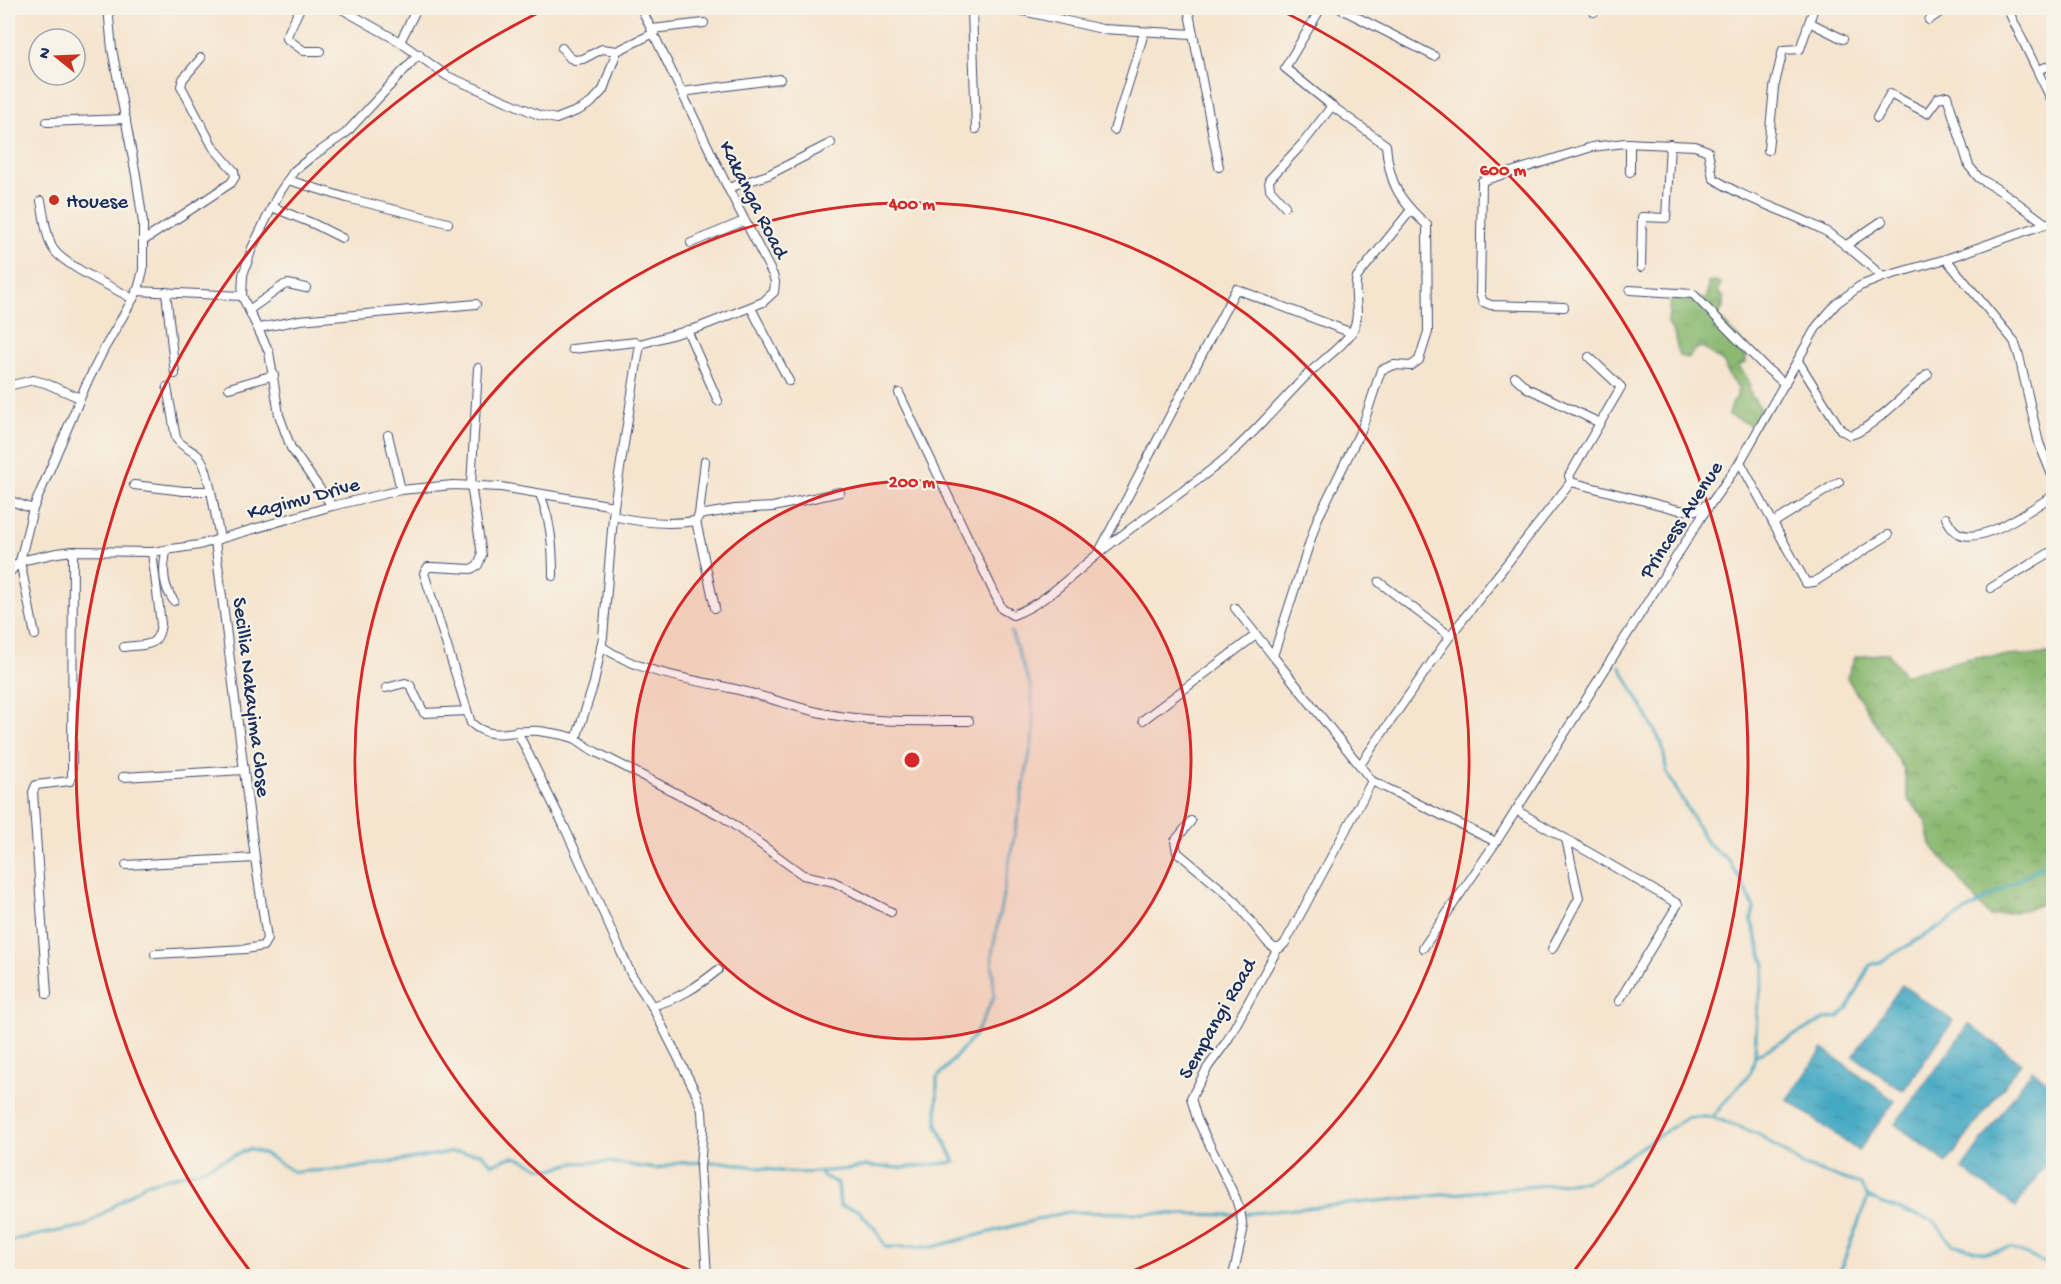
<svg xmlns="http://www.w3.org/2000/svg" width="2061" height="1284" font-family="'Gochi Hand',sans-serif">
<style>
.forest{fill:url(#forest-crowns);stroke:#537468;stroke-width:1.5}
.water{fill:url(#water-ripples);stroke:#2f6c90;stroke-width:1.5}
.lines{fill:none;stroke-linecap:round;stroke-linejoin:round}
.stream{stroke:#43a8c3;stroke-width:3}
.minor-casing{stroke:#3c4a6f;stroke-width:10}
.minor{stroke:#fff;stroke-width:8}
.ring{fill:none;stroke:#d62828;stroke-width:3}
.poi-dot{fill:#c8321e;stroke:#f7f3e8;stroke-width:2}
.labels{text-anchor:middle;stroke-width:4.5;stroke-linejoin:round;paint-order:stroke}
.street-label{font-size:21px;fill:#1b2f5e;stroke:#f7f3e8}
.poi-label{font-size:21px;fill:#1b2f5e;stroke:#f7f3e8;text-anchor:start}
.centre{fill:#d62828;stroke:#f7f3e8;stroke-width:3}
.ring-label{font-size:18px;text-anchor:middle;font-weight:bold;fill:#d62828;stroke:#f7f3e8;stroke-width:4.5;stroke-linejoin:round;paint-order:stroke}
</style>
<defs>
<pattern id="forest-crowns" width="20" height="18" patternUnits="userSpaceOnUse" patternTransform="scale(1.5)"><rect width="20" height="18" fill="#8bb972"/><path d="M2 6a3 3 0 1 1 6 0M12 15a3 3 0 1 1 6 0" fill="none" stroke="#719761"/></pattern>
<pattern id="water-ripples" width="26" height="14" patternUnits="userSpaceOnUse" patternTransform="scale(1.5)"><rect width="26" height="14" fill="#43a8c3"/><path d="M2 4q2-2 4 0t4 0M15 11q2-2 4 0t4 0" fill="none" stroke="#3789a2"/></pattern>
</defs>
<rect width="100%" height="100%" fill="#f7f3e8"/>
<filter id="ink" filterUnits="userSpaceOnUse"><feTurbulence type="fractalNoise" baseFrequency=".0167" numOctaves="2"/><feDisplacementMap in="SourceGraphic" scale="12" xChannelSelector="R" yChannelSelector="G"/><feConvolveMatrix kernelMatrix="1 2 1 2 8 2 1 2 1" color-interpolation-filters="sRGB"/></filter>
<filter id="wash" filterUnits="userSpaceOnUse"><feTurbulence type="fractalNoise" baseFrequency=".008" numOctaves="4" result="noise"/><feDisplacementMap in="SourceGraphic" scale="24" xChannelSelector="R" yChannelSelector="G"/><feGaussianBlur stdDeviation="1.35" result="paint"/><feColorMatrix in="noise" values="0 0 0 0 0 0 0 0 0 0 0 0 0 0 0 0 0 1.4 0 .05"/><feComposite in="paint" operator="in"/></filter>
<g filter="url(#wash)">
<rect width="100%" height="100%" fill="#f5e4ce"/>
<!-- forest -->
<g class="forest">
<path d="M1717 281 1721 284 1717 291 1724 298 1722 310 1716 314 1746 347V363L1739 365C1741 375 1753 377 1749 391L1760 409 1766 414 1755 427 1729 415 1732 403 1737 397 1738 387 1728 375 1724 363 1702 347 1696 349 1688 358 1679 356 1675 336 1668 323 1670 302 1679 297 1707 299 1708 283Z"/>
<path d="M1888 653 1904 675 1975 657 2053 654V899L2031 908 1990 917 1931 845 1926 820 1908 799 1904 769 1847 678 1855 657Z"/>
</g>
<!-- water -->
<g class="water">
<path d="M1902 985 1953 1021 1903 1091 1853 1056Z"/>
<path d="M1969 1024 2021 1063 1947 1163 1895 1124Z"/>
<path d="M1823 1049 1895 1101 1858 1151 1787 1099Z"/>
<path d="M2032 1070 2053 1086V1154L2016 1207 1962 1169Z"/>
</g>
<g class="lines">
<!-- stream -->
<g class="stream">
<path d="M1620 666 1662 744 1667 773 1707 843 1730 862 1749 896 1754 909 1751 920 1765 965 1757 1012 1755 1055"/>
<path d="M1712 1117 1751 1072 1755 1056 1825 1019 1839 1017 1848 1008 1870 965 1880 962 2054 859"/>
<path d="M821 1172 822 1175 838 1184 840 1206 858 1210 876 1230 886 1247H933L1067 1212 1232 1215 1588 1181 1688 1117H1712L1758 1134 1804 1166 1860 1184 1868 1197 1880 1203 1934 1221 1952 1244 1985 1253 2011 1248 2054 1267"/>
<path d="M8 1245 17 1239 85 1226 145 1184 199 1170 249 1149 265 1154 294 1172 349 1169 452 1152 481 1153 492 1164 511 1157 519 1158 541 1168 552 1169 573 1163 609 1162 657 1169 677 1163 724 1162 786 1172 805 1173 850 1169 866 1166 903 1168 955 1162 937 1125V1078L975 1035 994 997 992 954 1034 731 1031 687 1011 632"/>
<path d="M1838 1276 1868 1197"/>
</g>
</g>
</g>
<g filter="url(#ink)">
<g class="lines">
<defs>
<g id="minor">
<path d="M300 8 286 38 304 51H320"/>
<path d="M340 8 400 42 447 76 539 115 556 119 579 110 591 103 603 90 617 51 654 33"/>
<path d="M972 8 976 129"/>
<path d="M1010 8 1102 29 1192 34"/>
<path d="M1188 8 1219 167"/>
<path d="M1339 8 1434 56"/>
<path d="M2007 8 2054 105"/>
<path d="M1594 12V8"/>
<path d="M1929 20 1946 8"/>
<path d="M1809 22 1843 39"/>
<path d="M652 29 704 23"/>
<path d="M400 42 417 8"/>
<path d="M562 48 570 58 575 60 583 59 602 49 617 51"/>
<path d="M2038 70 2054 64"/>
<path d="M682 92 780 79"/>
<path d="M1877 118 1890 94 1927 113 1938 98 1947 96 1969 166 1979 178 2004 193 2046 224"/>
<path d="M47 122 126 119"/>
<path d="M1114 130 1144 33"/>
<path d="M1768 150 1774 88 1783 50 1800 49 1814 8"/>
<path d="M1630 172V143"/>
<path d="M288 180 347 198 448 223"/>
<path d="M728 188 768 175 831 143"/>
<path d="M41 201C44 214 46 240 54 250 65 266 115 288 133 299"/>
<path d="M1285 206 1270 189 1269 180 1304 142 1332 106"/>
<path d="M272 207 314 224 342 238"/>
<path d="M143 241 231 183 235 177 234 171 213 147 181 86 183 79 201 58"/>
<path d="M691 243 744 221"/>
<path d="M1845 246 1882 221"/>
<path d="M1946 259 2014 341 2019 356 2039 443 2054 480"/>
<path d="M1641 267 1642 217 1666 218 1670 144"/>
<path d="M1630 290 1693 294 1766 368 1785 384"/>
<path d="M136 291 242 296"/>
<path d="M166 292 175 374"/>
<path d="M1564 307 1491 305 1483 302 1480 294 1482 181 1592 147 1625 143 1695 146 1708 151 1713 178C1747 201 1789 211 1825 231 1846 243 1865 262 1883 277"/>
<path d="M751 308 789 381"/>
<path d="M249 310 284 285 288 284 306 288"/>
<path d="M259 328 300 320 476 304"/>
<path d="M687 330 718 401"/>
<path d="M572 349 636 342 640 344"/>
<path d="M1798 361 1841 430 1850 435C1867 433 1913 387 1928 374"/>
<path d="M478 368 471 485 482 555 478 565 471 569 433 567H428L424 573 471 723C494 743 512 728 539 731 550 733 566 734 576 739 583 743 589 749 596 752L723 817 803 875 834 882 891 912"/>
<path d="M1515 377 1527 388 1600 423"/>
<path d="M8 386 33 380 45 383 80 398"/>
<path d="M167 387 176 438C182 447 188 448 196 454 206 461 208 480 211 491"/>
<path d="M229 388 274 375"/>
<path d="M899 393 1002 609 1013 615C1047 602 1070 576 1098 554 1140 519 1187 491 1228 456 1257 431 1281 401 1308 374 1320 362 1346 344 1353 330 1362 313 1352 295 1357 277L1411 210"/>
<path d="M388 435 401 490"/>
<path d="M1740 462 1806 583 1814 582 1888 535"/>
<path d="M1571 482 1679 510H1695L1708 504"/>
<path d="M134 485 184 491H211L220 539"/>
<path d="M540 494C551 521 553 547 553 576"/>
<path d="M8 500 33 509"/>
<path d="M332 506 291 448 279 415 269 352 242 296 243 275 252 248 278 195 294 171 310 158 346 133 419 54"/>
<path d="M699 515 705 461"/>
<path d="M613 516C642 523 667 525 696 521L699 515 735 509 773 507 840 492"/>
<path d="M1946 518C1949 523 1952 530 1958 533 1982 546 2032 508 2054 495"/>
<path d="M696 521 715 608"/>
<path d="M1773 523 1839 482"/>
<path d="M1100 550 1236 289 1352 333"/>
<path d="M166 551C163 569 162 586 174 601"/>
<path d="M8 574 20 561 57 553 73 551 152 552 199 545 332 506 401 490 453 485 501 487 614 506"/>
<path d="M1379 582 1450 636"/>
<path d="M1991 588 2054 550"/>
<path d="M1235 608 1372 781 1496 842"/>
<path d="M35 635 20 561 33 509 85 387 104 349 138 290 143 270V223L136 175 112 49 108 8"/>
<path d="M601 646C640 673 686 678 730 688 763 695 795 708 827 714 873 723 922 721 969 721"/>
<path d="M124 647C145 644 158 649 161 624L152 552"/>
<path d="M1273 656 1317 520 1362 428 1381 370 1394 365 1411 366 1419 360 1428 332 1427 225C1398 199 1389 183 1386 145L1332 106 1285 68 1321 8"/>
<path d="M386 688 405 683 410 685 424 713 467 711"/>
<path d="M1143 720 1256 635"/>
<path d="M517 731 564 826 631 974 652 1006C678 999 697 987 718 970"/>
<path d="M576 739 594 683 603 637 614 506 640 344 700 327 763 302 774 292 775 282 773 275 728 188 641 8"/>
<path d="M1360 765 1450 636 1571 482 1569 476 1621 387 1589 357"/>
<path d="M123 777 244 770"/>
<path d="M1516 810 1678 904 1619 1001"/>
<path d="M1191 821 1175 841 1177 852 1233 899 1267 942 1274 948H1280L1285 943 1372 781"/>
<path d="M126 865 255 858"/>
<path d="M1423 948 1496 842 1702 516 1740 462 1817 326 1837 303 1860 286 1883 277 1946 259 2054 221"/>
<path d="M1552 949 1579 898 1566 839"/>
<path d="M155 954 246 949 263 946 267 939 255 858 215 541"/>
<path d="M47 994 33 792 36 785 70 781 72 777 73 551"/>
<path d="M2054 995V1013"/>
<path d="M652 1006 696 1093 702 1111 703 1129 700 1168 707 1276"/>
<path d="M1233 1276 1243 1231 1241 1215 1236 1199 1197 1119 1191 1098 1208 1067 1227 1041 1278 948"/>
</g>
</defs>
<!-- minor casing -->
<use href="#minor" class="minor-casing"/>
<!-- minor -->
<use href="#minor" class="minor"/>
</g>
</g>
<!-- distance rings -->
<circle cx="912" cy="760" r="279" fill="#d62828" fill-opacity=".12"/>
<g class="ring">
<circle cx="912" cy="760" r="279"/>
<path d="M703 1276A557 557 0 1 1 1121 1276"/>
<path d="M253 1275A836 836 0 0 1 546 9M1278 9A836 836 0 0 1 1571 1275"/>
</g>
<!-- markers -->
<circle class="poi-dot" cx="54" cy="200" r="6"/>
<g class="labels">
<!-- street labels -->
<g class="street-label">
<text transform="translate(755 199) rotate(63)" y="7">Kakanga Road</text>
<text transform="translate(303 497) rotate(-15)" y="7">Kagimu Drive</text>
<text transform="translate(1680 519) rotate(-57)" y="7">Princess Avenue</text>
<text transform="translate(253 697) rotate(83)" y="7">Secillia Nakayima Close</text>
<text transform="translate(1216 1018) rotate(-60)" y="7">Sempangi Road</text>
</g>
<!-- poi labels -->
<g class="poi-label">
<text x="66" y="207">Houese</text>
</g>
</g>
<circle cx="912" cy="760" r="9" class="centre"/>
<g class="ring-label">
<text x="1503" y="175">600 m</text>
<text x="912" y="209">400 m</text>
<text x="912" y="487">200 m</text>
</g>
<!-- margin -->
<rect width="2061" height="1284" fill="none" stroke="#f7f3e8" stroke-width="30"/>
<!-- north arrow -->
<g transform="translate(57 57) rotate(288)"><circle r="28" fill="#f7f3e8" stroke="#9fa5b1" stroke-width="1.5"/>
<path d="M0-4.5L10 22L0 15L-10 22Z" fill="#c8321e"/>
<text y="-9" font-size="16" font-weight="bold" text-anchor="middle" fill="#1b2f5e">N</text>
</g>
</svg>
